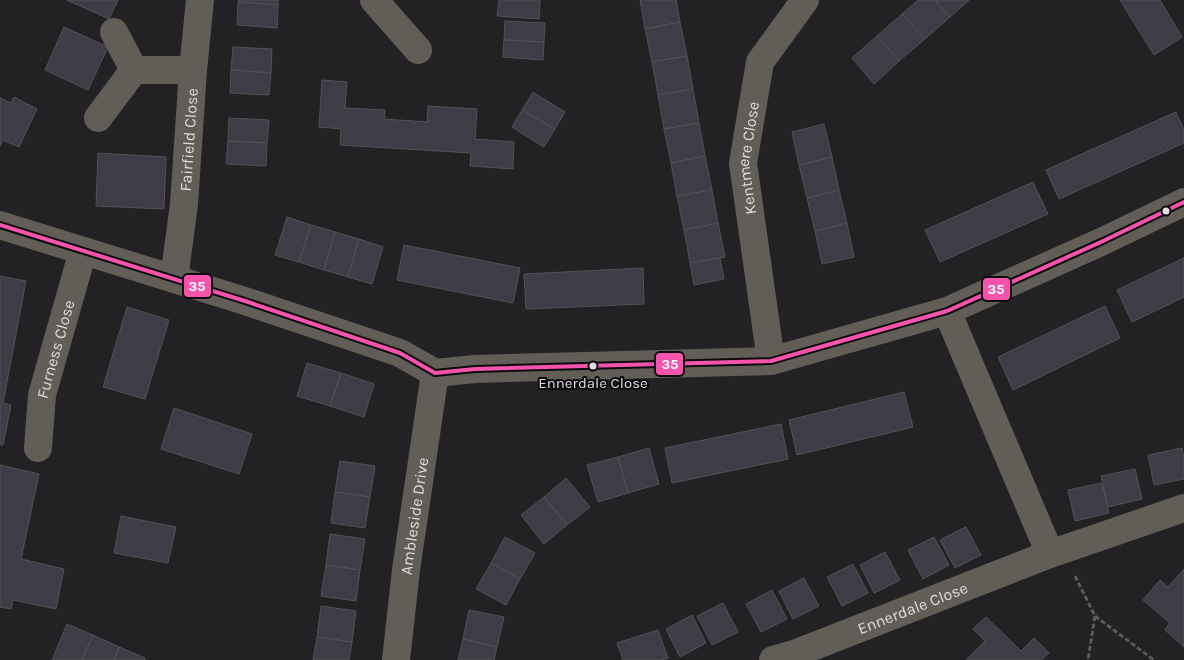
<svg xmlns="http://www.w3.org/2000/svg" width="1184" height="660" font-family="Karla,sans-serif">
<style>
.building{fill:#3f3c48;stroke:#535254}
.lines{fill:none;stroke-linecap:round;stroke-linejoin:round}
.path{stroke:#5d5a57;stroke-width:3;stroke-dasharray:5 2.5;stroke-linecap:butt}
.minor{stroke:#625d56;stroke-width:28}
.bus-1-casing{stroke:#0b0a0c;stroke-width:8}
.bus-1{stroke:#f653ac;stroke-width:4}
.bus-dot{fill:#dedde0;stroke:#0b0a0c;stroke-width:2}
.labels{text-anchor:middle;stroke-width:4;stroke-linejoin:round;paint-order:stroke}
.bus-label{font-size:15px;fill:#dedde0;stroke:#0b0a0c}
.street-label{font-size:16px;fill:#dedde0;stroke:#0b0a0c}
.line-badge{stroke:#0b0a0c;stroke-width:2}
.badge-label{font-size:14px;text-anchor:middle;font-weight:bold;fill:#fff}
</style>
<rect width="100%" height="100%" fill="#222124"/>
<!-- building -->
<g class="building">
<path d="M67 0H118L109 19Z"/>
<path d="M239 0H278V5L238 2Z"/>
<path d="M499 0H540L539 19 497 16Z"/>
<path d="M640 0H676L680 22 645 29Z"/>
<path d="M918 0H935L950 17 925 39 902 14Z"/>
<path d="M935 0H969L950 17Z"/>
<path d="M1120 0H1160L1182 37 1154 55Z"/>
<path d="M238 2 278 5 277 28 237 25Z"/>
<path d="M902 14 925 39 899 61 877 36Z"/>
<path d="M505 21 545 23 544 42 504 40Z"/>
<path d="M680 22 687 56 652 62 645 29Z"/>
<path d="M64 27 108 47 88 90 45 70Z"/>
<path d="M877 36 899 61 874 84 852 58Z"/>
<path d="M504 40 544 42 543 60 503 57Z"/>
<path d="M233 47 272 49 271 73 231 70Z"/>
<path d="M687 56 693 89 658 95 652 62Z"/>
<path d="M231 70 271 73 269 95 230 93Z"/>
<path d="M322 80 347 82 345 108 385 110 384 119 427 122 428 106 477 109 475 139 514 142 513 169 470 166 471 153 340 145 341 129 319 127Z"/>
<path d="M693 89 699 123 664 129 658 95Z"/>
<path d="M533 92 565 112 555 129 522 110Z"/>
<path d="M14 97 37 109 19 147 3 140 0 146V98L11 103Z"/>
<path d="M522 110 555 129 544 147 512 127Z"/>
<path d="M1176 112 1184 130V143L1059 199 1046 170Z"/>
<path d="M229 118 269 120 267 143 228 141Z"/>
<path d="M699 123 705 156 671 163 664 129Z"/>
<path d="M824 124 832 157 799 165 792 132Z"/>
<path d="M228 141 267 143 266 166 226 164Z"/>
<path d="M98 153 166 157 164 209 96 206Z"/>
<path d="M705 156 712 190 677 196 671 163Z"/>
<path d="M832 157 839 190 807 198 799 165Z"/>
<path d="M1033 182 1048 214 940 262 925 230Z"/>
<path d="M712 190 718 223 684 230 677 196Z"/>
<path d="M839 190 847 223 815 231 807 198Z"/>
<path d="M287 217 311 225 299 262 275 255Z"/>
<path d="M718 223 725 257 690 263 684 230Z"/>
<path d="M847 223 854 257 822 264 815 231Z"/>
<path d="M311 225 335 232 324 270 299 262Z"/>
<path d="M335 232 359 239 348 277 324 270Z"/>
<path d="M359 239 383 247 372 284 348 277Z"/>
<path d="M404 245 520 268 513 303 397 280Z"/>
<path d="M720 258 724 279 694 285 690 263Z"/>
<path d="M1184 258V297L1132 322 1117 290Z"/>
<path d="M643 268 644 304 526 309 524 274Z"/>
<path d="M0 276 26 281 3 403 11 405 3 445H0Z"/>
<path d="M1105 306 1120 338 1013 390 998 357Z"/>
<path d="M127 307 169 320 145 399 103 387Z"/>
<path d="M307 363 341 373 330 406 297 396Z"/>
<path d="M341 373 374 384 364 417 330 406Z"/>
<path d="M904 392 913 427 797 455 789 420Z"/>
<path d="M174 408 252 434 239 474 161 449Z"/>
<path d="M781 424 788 459 672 483 665 448Z"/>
<path d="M649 448 659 484 628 493 618 457Z"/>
<path d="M1182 448 1184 459V479L1154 485 1148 455Z"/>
<path d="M618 457 628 493 598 502 587 465Z"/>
<path d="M340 461 375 466 370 497 335 492Z"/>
<path d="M0 465 39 474 21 559 64 569 56 609 13 600 11 609 0 607Z"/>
<path d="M1135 469 1142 499 1108 507 1101 476Z"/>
<path d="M566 478 590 507 567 525 544 497Z"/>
<path d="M1102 483 1109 513 1075 521 1068 490Z"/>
<path d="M335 492 370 497 365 528 331 523Z"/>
<path d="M544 497 567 525 544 544 521 515Z"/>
<path d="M121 516 176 527 168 563 114 553Z"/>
<path d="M966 527 981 555 955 568 940 540Z"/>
<path d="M330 534 365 539 360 570 326 565Z"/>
<path d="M505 537 535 553 520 579 491 563Z"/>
<path d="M934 537 949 565 923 579 908 550Z"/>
<path d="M885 552 900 580 874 593 860 565Z"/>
<path d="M491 563 520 579 506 605 476 589Z"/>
<path d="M853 564 868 593 842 606 827 577Z"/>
<path d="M326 565 360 570 356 601 321 596Z"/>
<path d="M1184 569V647L1165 630 1170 623 1143 600 1160 580 1168 587Z"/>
<path d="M804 578 819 606 793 619 779 591Z"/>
<path d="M772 590 787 619 761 632 746 604Z"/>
<path d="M723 603 738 632 712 645 697 616Z"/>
<path d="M321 606 356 611 352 642 317 637Z"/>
<path d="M469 610 504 617 497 647 463 639Z"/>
<path d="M692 615 706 643 680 657 666 629Z"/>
<path d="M986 617 1021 651 1034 638 1049 653 1041 660H966L985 641 973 629Z"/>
<path d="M67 624 93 635 82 660H52Z"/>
<path d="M658 630 668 658 662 660H623L617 643Z"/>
<path d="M93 635 119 647 114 660H82Z"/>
<path d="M317 637 352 642 349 660H313Z"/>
<path d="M463 639 497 647 494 660H458Z"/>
<path d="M119 647 145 658V660H114Z"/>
</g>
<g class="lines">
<!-- path -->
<g class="path">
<path d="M1075 576 1095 616 1088 660"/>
<path d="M1095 616 1154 660"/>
</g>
<!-- minor -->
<g class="minor">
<path d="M374 0 418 50"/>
<path d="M114 32 134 70"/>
<path d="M98 118 134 70H193"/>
<path d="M0 225 245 301 400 353 435 373 475 369 771 361 947 311 1101 242 1184 202"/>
<path id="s1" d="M174 279 184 204 193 70 200 0"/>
<path d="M947 311 1050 554"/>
<path id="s2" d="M771 361 743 163 760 62 805 0"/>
<path id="s3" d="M38 448 42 395 83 251"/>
<path id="s4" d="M396 660 406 570 435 373"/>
<path id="s5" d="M773 660 794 654 1050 554 1184 508"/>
</g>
<defs>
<path id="bus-1" d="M0 225 245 301 400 353 435 373 475 369 771 361 947 311 1101 242 1184 202"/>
</defs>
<!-- bus-1 casing -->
<use href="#bus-1" class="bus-1-casing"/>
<!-- bus-1 -->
<use href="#bus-1" class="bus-1"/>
</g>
<!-- markers -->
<g class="bus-dot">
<circle cx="1166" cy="211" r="4.5"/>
<circle cx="593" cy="366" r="4.5"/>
</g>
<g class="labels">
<!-- bus labels -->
<g class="bus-label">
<text x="593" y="388">Ennerdale Close</text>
</g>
<!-- street labels -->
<g class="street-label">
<text dy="6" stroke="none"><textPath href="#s1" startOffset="140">Fairfield Close</textPath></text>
<text dy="6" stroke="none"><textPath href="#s2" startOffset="205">Kentmere Close</textPath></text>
<text dy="6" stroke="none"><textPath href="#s3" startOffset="101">Furness Close</textPath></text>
<text dy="6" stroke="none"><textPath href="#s4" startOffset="145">Ambleside Drive</textPath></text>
<text dy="6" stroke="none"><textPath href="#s5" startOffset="149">Ennerdale Close</textPath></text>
</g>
</g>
<g class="line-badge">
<rect x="183" y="274" width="29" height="24" rx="5" fill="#f653ac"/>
<rect x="982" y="277" width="29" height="24" rx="5" fill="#f653ac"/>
<rect x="655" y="352" width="29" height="24" rx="5" fill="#f653ac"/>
</g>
<g class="badge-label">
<text x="197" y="291">35</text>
<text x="996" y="294">35</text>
<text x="670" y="369">35</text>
</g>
</svg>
